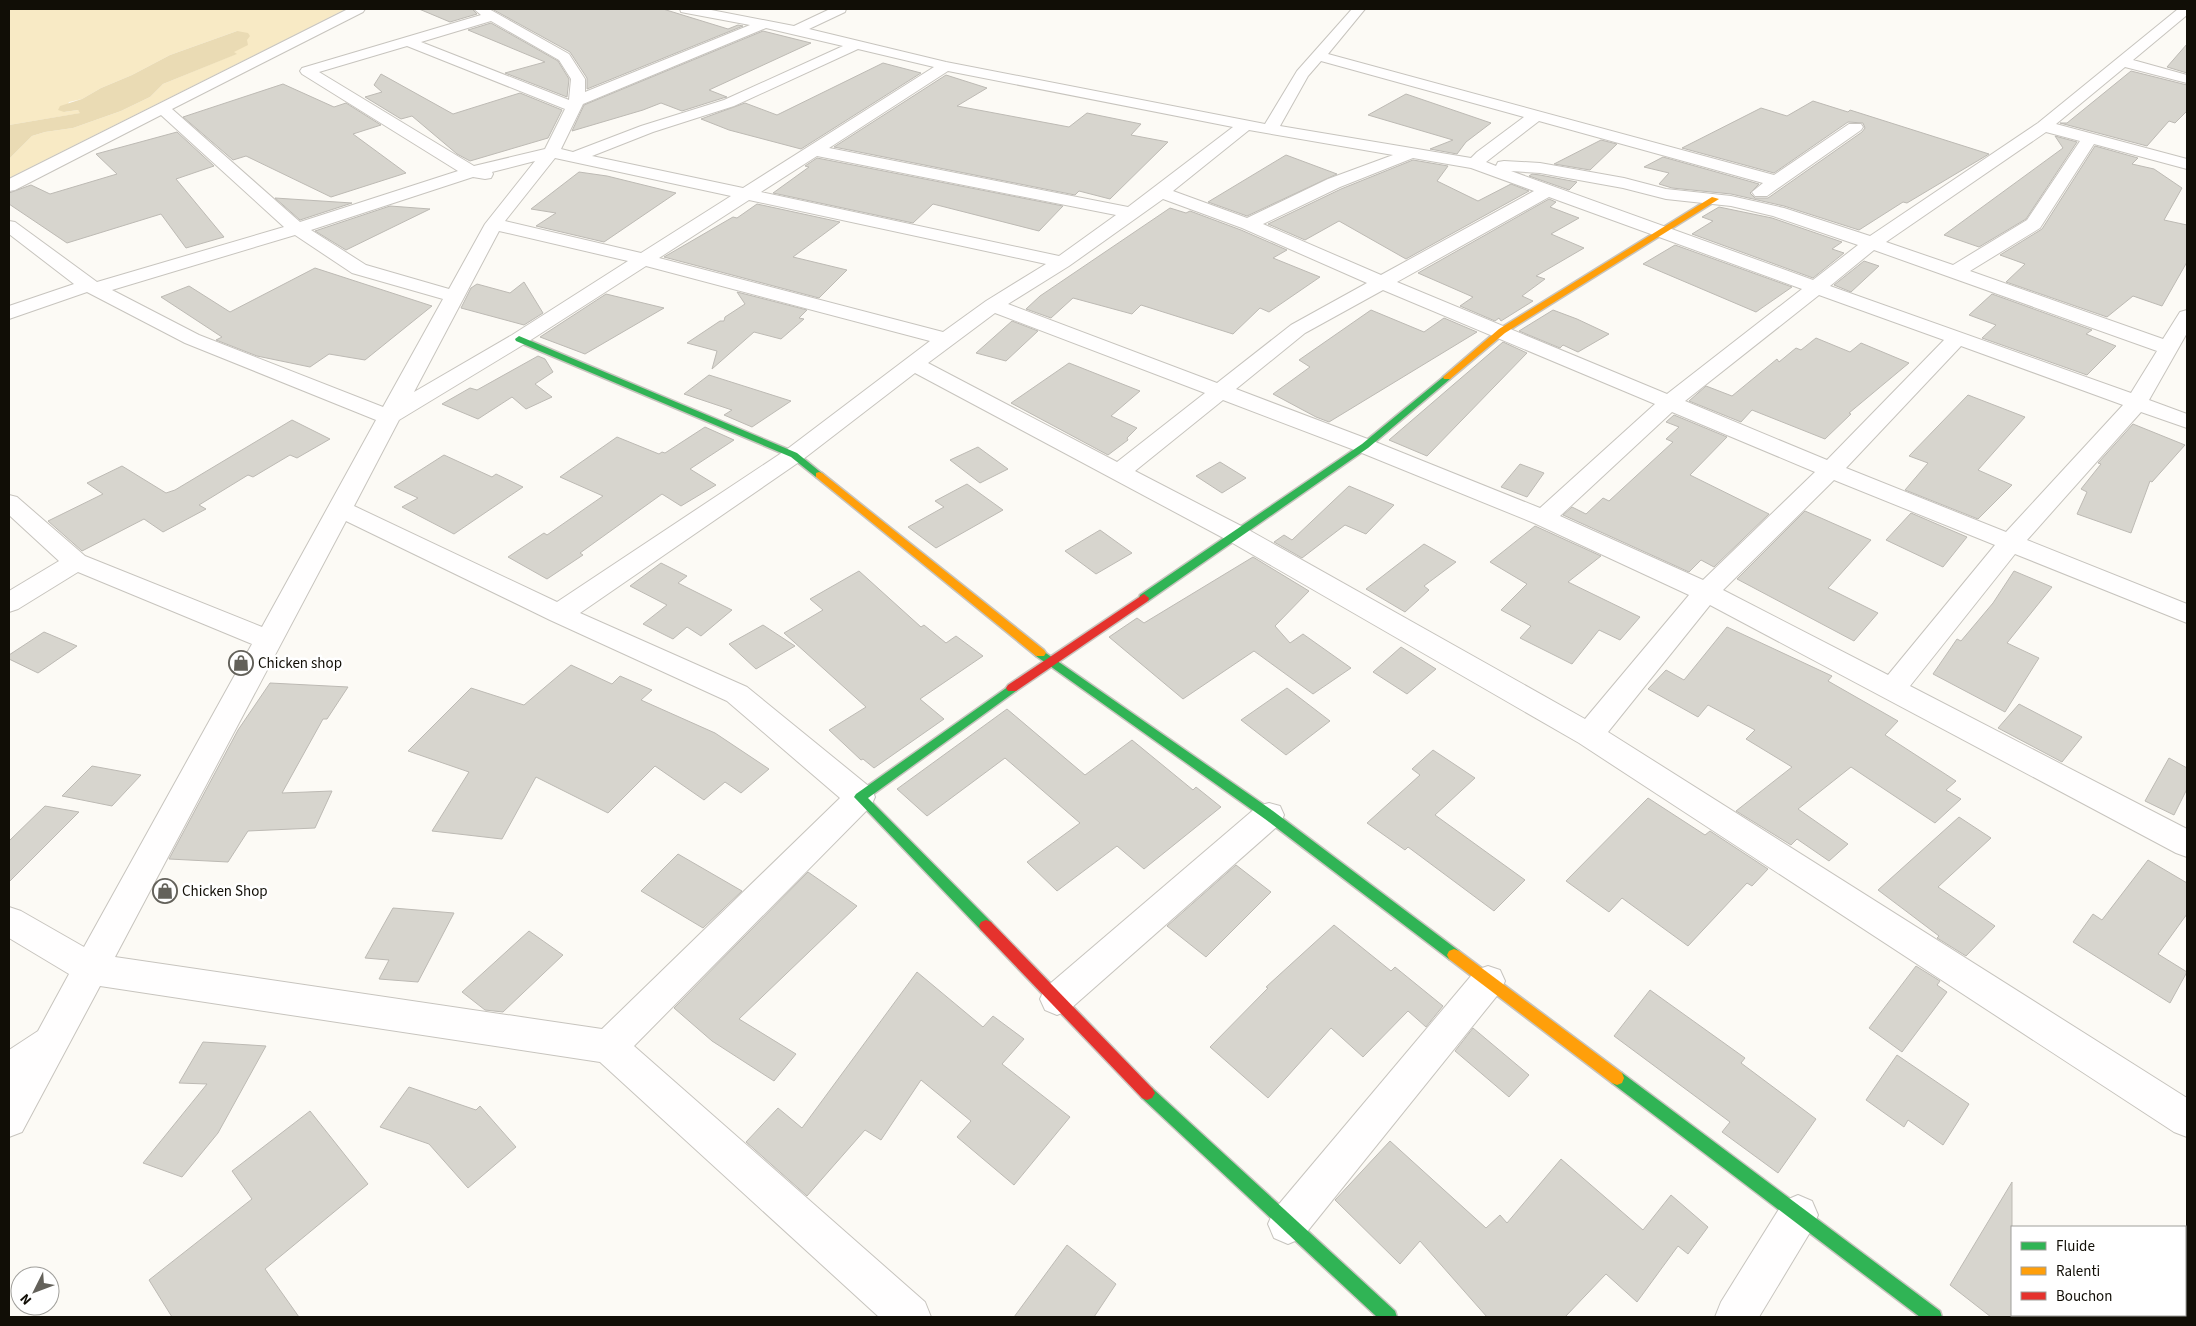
<svg xmlns="http://www.w3.org/2000/svg" width="2196" height="1326" font-family="'Source Sans 3',sans-serif">
<style>
.green{fill:#f8eac5}
.forest{fill:#eadbb4}
.building{fill:#d7d5ce;stroke:#bdbab4}
.lines{fill:none;stroke-linecap:round;stroke-linejoin:round}
.street-casing{stroke:#c7c4be;stroke-width:2}
.fast-casing{stroke:#c7c4be;stroke-width:3}
.slow-casing{stroke:#c7c4be;stroke-width:3}
.jam-casing{stroke:#c7c4be;stroke-width:3}
.street{fill:#fffefe;fill-rule:evenodd}
.fast{fill:#30b455;fill-rule:evenodd}
.slow{fill:#ff9f0a;fill-rule:evenodd}
.jam{fill:#e5322d;fill-rule:evenodd}
.labels{text-anchor:middle;stroke-width:5;stroke-linejoin:round;paint-order:stroke}
.poi-label{font-size:15px;fill:#110e06;stroke:#fff;text-anchor:start}
</style>
<rect width="100%" height="100%" fill="#fcfaf5"/>
<!-- green -->
<path class="green" d="M9 9H346L9 178V159L32 136 45 132 73 128 121 111 150 97 163 84 236 54 233 52 237 31 170 55 132 75 101 88 82 99 69 102 64 112 78 110 81 113 9 125Z"/>
<!-- forest -->
<path class="forest" d="M237 31 248 33 250 36 247 40 248 45 234 52 237 54 163 84 150 97 121 111 73 128 45 132 32 136 9 159V125L80 113 78 110 64 112 58 110 60 106 82 99 101 88 132 75 170 55Z"/>
<!-- building -->
<g class="building">
<path d="M419 9H472L477 14 450 22Z"/>
<path d="M492 9H663L728 29 738 25 743 26 587 89V78L570 52Z"/>
<path d="M491 23 558 61 569 79 567 97 505 73 545 62 468 30Z"/>
<path d="M763 31 811 43 709 90 727 97 723 98 682 111 661 103 643 110 572 131 584 105Z"/>
<path d="M2187 44V73L2167 67Z"/>
<path d="M883 63 921 73 801 149 729 130 701 119 745 103 777 115Z"/>
<path d="M2131 71 2187 85V111L2175 123 2169 121 2147 146 2060 123H2067Z"/>
<path d="M381 74 453 114 520 93 562 110 548 138 470 161 457 154 412 116 401 119 365 97 382 92 374 85Z"/>
<path d="M946 75 987 88 957 106 1069 127 1087 113 1141 124 1131 135 1168 142 1110 199 1079 191 1075 195 834 147Z"/>
<path d="M283 84 334 107 346 103 381 125 353 134 406 173 331 197 246 156 233 160 183 117Z"/>
<path d="M1406 94 1491 123 1466 142 1457 154 1430 149 1453 140 1368 115Z"/>
<path d="M1813 101 1848 112 1850 110 1989 154 1907 203 1903 202 1859 230 1784 206 1731 194 1672 188 1659 184 1669 173 1644 167 1663 157 1759 184 1750 193 1755 198H1768L1862 132 1865 128 1863 123 1848 122 1774 173 1682 148 1761 108 1787 116Z"/>
<path d="M177 132 214 166 176 179 224 237 186 248 161 214 67 243 9 204V193L31 185 50 194 117 174 96 154Z"/>
<path d="M2055 136 2077 142 2026 219 1979 247 1944 235 2063 148Z"/>
<path d="M1601 140 1617 144 1590 170 1554 164Z"/>
<path d="M2095 146 2138 158 2132 164 2154 169 2182 188 2164 220 2187 225V262L2162 306 2133 296 2107 317 2006 282 2025 264 2000 255 2042 229Z"/>
<path d="M1286 155 1337 174 1247 216 1208 202Z"/>
<path d="M817 158 1063 206 1039 231 933 204 913 223 773 193 809 167 805 166Z"/>
<path d="M1413 160 1448 166 1437 181 1478 201 1511 184 1529 191 1406 259 1339 221 1305 240 1268 224 1341 189Z"/>
<path d="M579 172 607 176 676 193 604 242 536 226 556 213 531 209Z"/>
<path d="M1532 174 1540 175 1577 182 1569 190 1529 176Z"/>
<path d="M275 198 352 203 300 220Z"/>
<path d="M1549 199 1556 202 1550 207 1579 218 1551 234 1584 248 1536 276 1545 279 1522 296 1533 301 1501 321 1499 318 1495 321 1460 306 1473 297 1418 273Z"/>
<path d="M757 204 840 222 793 257 847 270 819 298 664 257 733 217 737 218Z"/>
<path d="M390 206 430 209 346 250 315 231Z"/>
<path d="M1719 207 1772 218 1842 242 1832 249 1844 253 1813 278 1692 234 1713 221 1702 217Z"/>
<path d="M1170 208 1186 213 1190 211 1241 230 1287 250 1273 258 1320 277 1269 312 1260 308 1233 334 1141 305 1132 314 1073 298 1051 318 1026 309 1040 296Z"/>
<path d="M1675 245 1792 287 1756 312 1643 264Z"/>
<path d="M1864 261 1879 266 1851 292 1834 285Z"/>
<path d="M315 268 432 306 365 360 329 354 310 367 257 356 216 340 222 337 161 297 189 286 230 312Z"/>
<path d="M524 282 543 313 524 325 461 308 471 288 477 284 510 293Z"/>
<path d="M737 292 807 310 799 318 804 319 781 339 754 332 712 369 717 351 687 343 720 321H724L725 317 745 304Z"/>
<path d="M606 294 664 308 585 354 540 337Z"/>
<path d="M1992 294 2092 330 2086 334 2116 346 2087 375 1982 338 1996 325 1969 315Z"/>
<path d="M1371 310 1424 332 1444 318 1477 332 1329 422 1316 417 1273 394 1310 367 1299 360Z"/>
<path d="M1553 310 1577 319 1609 334 1578 352 1563 345 1560 348 1519 331Z"/>
<path d="M1012 321 1038 331 1006 361 976 353Z"/>
<path d="M1816 338 1850 352 1861 343 1909 363 1849 413 1851 414 1825 439 1752 410 1741 422 1689 401 1706 386 1732 396 1777 359 1779 362 1796 348 1801 350Z"/>
<path d="M1503 342 1527 353 1427 456 1389 440Z"/>
<path d="M538 356 545 359 553 372 535 384 552 397 526 409 512 397 478 419 442 404 470 388 477 390Z"/>
<path d="M1069 363 1140 391 1111 416 1137 428 1127 438 1128 440 1108 455 1011 403Z"/>
<path d="M709 375 791 401 752 427 724 415 732 410 684 394Z"/>
<path d="M1968 395 2025 417 1978 470 2012 485 1978 519 1905 490 1928 463 1909 456Z"/>
<path d="M1674 415 1727 437 1690 475 1769 514 1714 567 1701 560 1689 572 1563 515 1572 507 1586 514 1603 498 1609 501 1673 442 1666 439 1679 427 1666 422Z"/>
<path d="M292 420 330 439 297 458 290 455 253 477 248 475 199 505 206 509 163 532 144 519 82 551 48 521 103 494 87 483 122 466 166 493 175 490Z"/>
<path d="M2133 424 2185 445 2152 482 2150 481 2131 533 2077 514 2087 492 2081 489 2101 464 2098 463Z"/>
<path d="M705 427 734 440 690 469 716 485 681 506 662 494 580 553 583 555 547 579 508 557 544 533 547 535 603 496 560 477 617 437 659 454 662 452 665 453Z"/>
<path d="M978 447 1008 469 980 483 950 460Z"/>
<path d="M444 455 492 477 496 474 523 487 454 534 402 507 418 498 394 487Z"/>
<path d="M1220 462 1246 478 1222 493 1196 476Z"/>
<path d="M1520 464 1544 473 1527 497 1501 487Z"/>
<path d="M967 484 1003 510 936 548 908 527 944 507 935 501Z"/>
<path d="M1349 486 1394 505 1366 534 1345 525 1302 558 1274 542 1284 535 1292 540Z"/>
<path d="M1805 511 1871 540 1828 588 1878 613 1854 641 1737 579Z"/>
<path d="M1911 513 1967 537 1943 567 1886 540Z"/>
<path d="M1535 526 1601 556 1568 582 1640 617 1620 640 1599 630 1572 664 1520 638 1531 626 1501 610 1527 584 1490 562Z"/>
<path d="M1100 530 1132 553 1096 574 1065 551Z"/>
<path d="M1424 544 1456 562 1424 586 1429 590 1405 612 1366 589Z"/>
<path d="M1253 557 1309 591 1275 626 1290 643 1303 634 1351 668 1313 694 1254 651 1183 699 1109 637 1137 618 1144 623Z"/>
<path d="M661 563 687 576 678 583 732 610 701 636 687 627 673 639 643 624 667 605 630 586Z"/>
<path d="M859 571 921 627 924 625 946 643 956 636 983 656 920 699 944 719 874 768 863 759 861 760 829 730 866 707 784 633 823 610 810 599Z"/>
<path d="M2014 571 2052 587 2007 643 2039 658 2005 712 1933 674 1957 639 1961 641 1993 603Z"/>
<path d="M763 625 795 646 756 669 729 644Z"/>
<path d="M1727 627 1832 676 1828 681 1898 721 1885 735 1956 781 1946 790 1961 799 1935 823 1851 767 1798 809 1848 844 1829 861 1797 839 1791 845 1736 811 1792 767 1746 739 1755 730 1708 705 1698 717 1648 689 1666 670 1684 680Z"/>
<path d="M44 632 77 646 38 673 9 659V655Z"/>
<path d="M1401 647 1436 669 1407 694 1373 672Z"/>
<path d="M571 665 612 684 620 676 652 690 641 700 715 733 769 769 741 793 725 782 704 800 655 766 608 813 536 777 502 839 432 831 469 772 408 751 471 688 524 705Z"/>
<path d="M270 683 348 687 327 719H323L282 793 332 791 315 828 248 831 228 862 169 859 238 730Z"/>
<path d="M1287 688 1330 721 1286 755 1241 720Z"/>
<path d="M2019 704 2082 737 2062 762 1998 728Z"/>
<path d="M1007 709 1085 775 1132 740 1193 790 1196 787 1221 807 1144 869 1117 846 1057 891 1027 862 1080 823 1005 758 927 816 897 789Z"/>
<path d="M1433 750 1475 778 1435 815 1525 880 1494 911 1408 847 1405 850 1367 823 1420 775 1412 769Z"/>
<path d="M2169 758 2187 768V789L2174 815 2145 801Z"/>
<path d="M92 766 141 775 112 806 62 796Z"/>
<path d="M1648 798 1705 835 1710 831 1768 869 1752 886 1747 883 1688 946 1622 898 1609 912 1566 881Z"/>
<path d="M45 806 79 812 9 882V841Z"/>
<path d="M1959 817 1991 838 1938 887 1995 926 1966 956 1937 938 1939 936 1878 890Z"/>
<path d="M678 854 742 891 703 928 641 891Z"/>
<path d="M2148 860 2187 883V914L2158 954 2187 972 2170 1003 2073 942 2093 914 2102 920Z"/>
<path d="M1236 865 1271 892 1206 957 1167 926Z"/>
<path d="M808 872 857 906 739 1019 796 1054 774 1081 712 1041 674 1008Z"/>
<path d="M393 908 454 913 418 982 379 979 389 960 365 958Z"/>
<path d="M1334 925 1391 971 1395 967 1443 1006 1426 1027 1408 1011 1363 1057 1331 1028 1268 1098 1210 1047 1268 988 1266 987Z"/>
<path d="M529 931 563 955 503 1012 485 1010 462 992Z"/>
<path d="M1916 966 1940 981 1937 985 1947 992 1902 1052 1869 1028Z"/>
<path d="M917 972 983 1027 993 1016 1024 1039 1002 1064 1070 1117 1014 1185 957 1137 971 1121 921 1080 881 1140 865 1130 807 1196 746 1142 778 1108 802 1128Z"/>
<path d="M1650 990 1745 1058 1741 1063 1816 1119 1778 1173 1722 1132 1730 1122 1614 1036Z"/>
<path d="M1473 1028 1529 1075 1509 1097 1455 1051Z"/>
<path d="M203 1042 266 1046 218 1133 182 1177 143 1163 207 1084 179 1083Z"/>
<path d="M1897 1055 1969 1104 1943 1145 1908 1120 1904 1127 1866 1100Z"/>
<path d="M409 1087 476 1110 480 1106 516 1147 468 1188 429 1144 380 1127Z"/>
<path d="M310 1111 368 1184 265 1269 299 1317H172L149 1280 252 1199 232 1171Z"/>
<path d="M1390 1141 1486 1228 1500 1215 1507 1223 1561 1159 1643 1230 1671 1195 1708 1227 1688 1254 1678 1246 1637 1302 1606 1274 1565 1317H1487L1420 1241 1400 1264 1335 1200Z"/>
<path d="M2012 1182V1317H1991L1950 1285Z"/>
<path d="M1067 1245 1116 1284 1094 1317H1014Z"/>
</g>
<g class="lines">
<defs>
<g id="street">
<path d="M348 9H365L363 12 172 109 300 222 458 171 302 74 300 71 302 68 481 15 474 9H489L569 54 585 79V92L750 25 686 13 681 12 680 9H706L794 26 830 9H846L845 12 809 29 946 62 1265 124 1297 71 1352 9H1365L1328 54 1774 175 1849 124H1861L1863 127 1861 130 1767 196H1755L1752 192 1763 183 1539 121 1486 162 1496 166 1498 162 1504 161 1540 163 1624 178 1666 189 1731 196 1784 208 1870 236 2038 123 2178 9H2187V15L2133 60 2187 75V83L2125 67 2056 124 2187 159V169L2094 144 2040 228 1970 271 2163 339 2180 312 2187 310V333L2149 400 2187 414V428L2141 412 2027 540 2187 604V623L2015 554 1910 686 2187 829V857L2176 853 1710 605 1608 732 2187 1098V1137L2174 1132 1579 743 1229 541 915 373 802 460 580 613 747 687 871 788 875 797 871 806 634 1046 925 1302 931 1317H879L600 1062 100 986 22 1132 9 1137V1050L38 1031 69 974 9 938V907L21 911 84 947 252 644 78 572 18 609 9 612V591L59 561 9 515V495L17 497 85 556 262 627 376 420 185 343 87 292 9 319V306L74 284 9 234V221L15 222 97 282 284 227 161 115 15 190 9 191V179ZM491 21 559 60 571 79 569 100 421 42ZM766 28 843 46 724 100 641 126 573 152 561 149 583 104ZM407 46 565 109 545 149 474 166 319 72ZM858 49 934 67 743 188 592 156 653 132 734 106ZM1321 61 1524 117 1477 152 1471 158 1280 126 1308 76ZM948 71 1233 127 1128 207 829 148ZM1249 130 1393 155 1328 179 1247 218 1173 191ZM2046 132 2080 141 2027 220 1953 265 1886 242ZM817 156 1116 215 1059 256 761 192ZM555 158 731 196 641 253 505 221ZM1413 158 1471 168 1534 191 1381 275 1263 224 1340 187ZM535 161 485 224 449 289 366 265 311 230 473 177 485 179 491 178 493 174 492 172ZM1511 171 1540 173 1623 188 1666 199 1731 206 1773 216 1858 245 1813 280ZM1549 197 1802 289 1667 394 1397 282ZM1163 199 1242 228 1367 283 1291 325 1217 383 1008 304 1069 266ZM749 200 1046 264 986 301 943 332 659 258ZM499 231 628 261 512 335 414 392ZM295 235 352 273 443 299 383 407 199 335 112 290ZM1874 250 2157 351 2131 393 1830 286ZM646 266 930 341 786 450 557 602 354 506 399 420 526 343ZM1383 290 1655 404 1540 508 1373 441 1236 389 1305 333ZM1819 295 1944 340 1827 460 1685 401ZM995 313 1205 393 1117 462 928 363ZM1961 346 2123 405 2006 532 1846 468ZM1223 400 1357 451 1534 523 1689 595 1585 719 1247 529 1135 471ZM1672 412 1815 472 1703 580 1560 516ZM1834 480 1995 545 1888 675 1723 590ZM346 521 550 620 727 701 840 798 602 1029 115 957Z"/>
<path d="M1269 803 1280 806 1284 815 1280 824 1069 1010 1057 1015 1045 1010 1040 999 1045 988 1258 806Z"/>
<path d="M1488 966 1500 970 1505 981 1500 992 1302 1238 1288 1244 1274 1238 1268 1224 1274 1210 1476 970Z"/>
<path d="M1798 1195 1812 1201 1818 1215 1812 1229 1759 1317H1715L1721 1302 1784 1201Z"/>
</g>
<g id="fast">
<path d="M519 336 797 453 824 475 822 477H816L791 457 516 341 515 339Z"/>
<path d="M1447 374 1451 377 1450 379 1368 448 1148 601H1140L1139 598 1140 595 1362 444Z"/>
<path d="M1040 649 1273 811 1459 951 1461 955 1459 959 1454 961 1449 959 1265 819 1036 656 1034 653 1036 650Z"/>
<path d="M1012 684 1016 685 1018 688 1016 691 868 798 991 922 993 926 991 930 986 932 981 930 854 797 856 794Z"/>
<path d="M1617 1071 1622 1073 1940 1311 1942 1317H1920L1612 1083 1610 1078 1612 1073Z"/>
<path d="M1147 1086 1152 1088 1395 1311 1397 1317H1377L1142 1098 1139 1093 1142 1088Z"/>
</g>
<g id="slow">
<path d="M1712 197 1719 199 1505 333 1450 379H1444L1443 377 1499 329Z"/>
<path d="M819 472 822 473 1044 650 1046 653 1044 656H1036L816 477V473Z"/>
<path d="M1454 949 1459 951 1622 1073 1624 1078 1622 1083 1617 1085 1612 1083 1449 959 1447 955 1449 951Z"/>
</g>
<g id="jam">
<path d="M1144 594 1149 598 1148 601 1016 691H1008L1006 688 1008 685Z"/>
<path d="M986 920 991 922 1152 1088 1155 1093 1152 1098 1147 1100 1142 1098 981 930 979 926 981 922Z"/>
</g>
</defs>
<!-- street casing -->
<use href="#street" class="street-casing"/>
<!-- fast casing -->
<use href="#fast" class="fast-casing"/>
<!-- slow casing -->
<use href="#slow" class="slow-casing"/>
<!-- jam casing -->
<use href="#jam" class="jam-casing"/>
<!-- street -->
<use href="#street" class="street"/>
<!-- fast -->
<use href="#fast" class="fast"/>
<!-- slow -->
<use href="#slow" class="slow"/>
<!-- jam -->
<use href="#jam" class="jam"/>
</g>
<!-- icons -->
<defs>
<symbol id="shop-ring" viewBox="-11 -11 22 22"><circle r="9.5" fill="#fff" stroke="#63615a" stroke-width="1.5"/><path d="M-5-2.5h2.3a2.7 3.5 0 0 1 5.4 0H5L5.5 6h-11ZM-1.5-2.5h3a1.5 2.3 0 0 0-3 0Z" fill="#63615a"/></symbol>
</defs>
<g fill-rule="evenodd">
<use href="#shop-ring" x="227" y="649" width="28" height="28"/>
<use href="#shop-ring" x="151" y="877" width="28" height="28"/>
</g>
<g class="labels">
<!-- poi labels -->
<g class="poi-label">
<text x="258" y="668">Chicken shop</text>
<text x="182" y="896">Chicken Shop</text>
</g>
</g>
<!-- border -->
<rect width="2196" height="1326" fill="none" stroke="#110e06" stroke-width="20"/>
<!-- legend -->
<rect x="2011" y="1226" width="175" height="90" fill="#ffffff" stroke="#a09f9b"/>
<rect x="2021" y="1242" width="25" height="8" fill="#30b455" stroke="#a09f9b"/>
<text x="2056" y="1251" font-size="15" fill="#110e06">Fluide</text>
<rect x="2021" y="1267" width="25" height="8" fill="#ff9f0a" stroke="#a09f9b"/>
<text x="2056" y="1276" font-size="15" fill="#110e06">Ralenti</text>
<rect x="2021" y="1292" width="25" height="8" fill="#e5322d" stroke="#a09f9b"/>
<text x="2056" y="1301" font-size="15" fill="#110e06">Bouchon</text>
<!-- north arrow -->
<g transform="translate(35 1291) rotate(228)"><circle r="24" fill="#ffffff" stroke="#a09f9b"/>
<path d="M0-4L9 19L0 12L-9 19Z" fill="#63615a"/>
<text y="-8" font-size="14" font-weight="bold" text-anchor="middle" fill="#110e06">N</text>
</g>
</svg>
